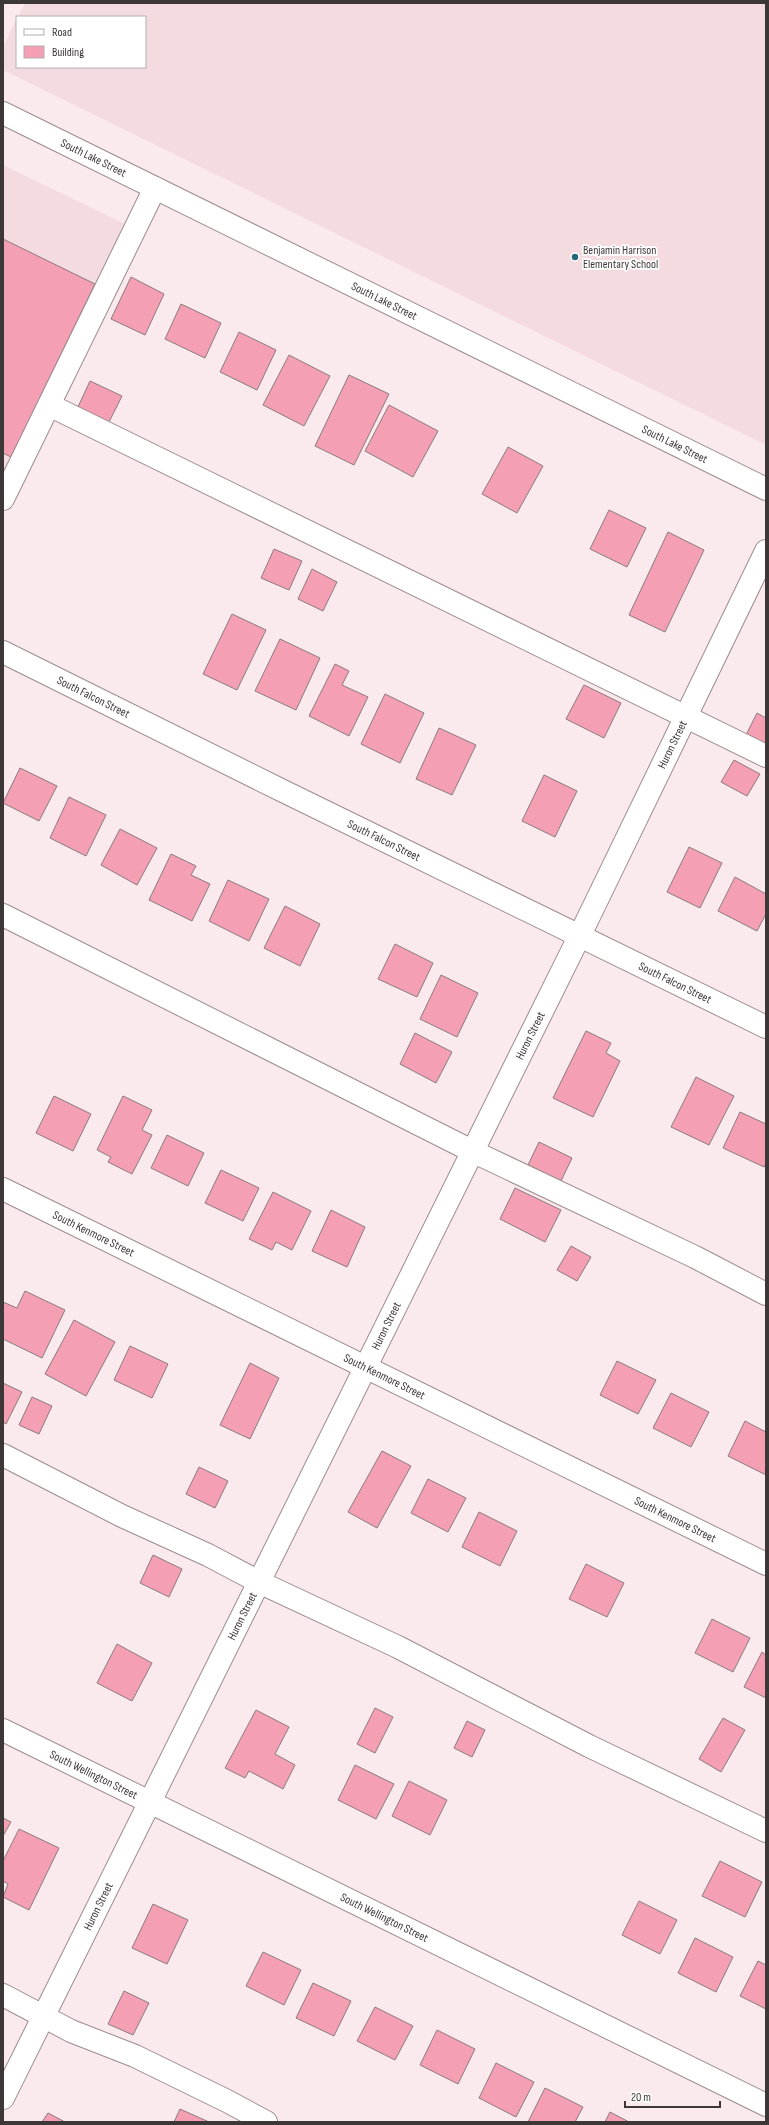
<svg xmlns="http://www.w3.org/2000/svg" width="769" height="2125" font-family="'Sofia Sans Condensed',sans-serif">
<style>
.built{fill:#f4dbe0}
.building{fill:#f49fb3;stroke:#8a7b7e}
.lines{fill:none;stroke-linecap:round;stroke-linejoin:round}
.minor-casing{stroke:#9b8c8e;stroke-width:24}
.minor{stroke:#fff;stroke-width:22}
.poi-dot{fill:#246779;stroke:#fff;stroke-width:1.5}
.labels{text-anchor:middle;stroke-width:3.5;stroke-linejoin:round;paint-order:stroke}
.street-label{font-size:12px;fill:#3d3738;stroke:#fff}
.poi-label{font-size:12px;fill:#3d3738;stroke:#fff;text-anchor:start}
</style>
<rect width="100%" height="100%" fill="#fbeaed"/>
<!-- built -->
<g class="built">
<path d="M25 3H766V445L3 70V47L17 18V67H145V17H18Z"/>
<path d="M3 165 125 224 3 472Z"/>
</g>
<!-- building -->
<g class="building">
<path d="M3 239 95 284 11 457 3 453Z"/>
<path d="M131 277 164 294 145 335 111 319Z"/>
<path d="M181 304 221 323 205 358 165 339Z"/>
<path d="M239 332 276 350 257 390 220 372Z"/>
<path d="M289 355 330 376 304 426 263 405Z"/>
<path d="M349 375 389 394 354 465 315 446Z"/>
<path d="M90 381 122 396 108 424 77 409Z"/>
<path d="M389 405 438 431 413 477 365 451Z"/>
<path d="M508 447 543 466 517 513 482 494Z"/>
<path d="M609 510 646 528 627 567 590 549Z"/>
<path d="M668 532 704 550 665 632 629 615Z"/>
<path d="M274 549 302 561 289 590 261 578Z"/>
<path d="M312 569 337 582 323 611 298 599Z"/>
<path d="M232 614 266 630 237 690 203 674Z"/>
<path d="M280 639 320 658 296 710 255 691Z"/>
<path d="M335 664 349 671 342 685 368 697 349 736 309 716Z"/>
<path d="M584 685 621 703 604 738 566 719Z"/>
<path d="M385 694 424 713 400 763 361 744Z"/>
<path d="M757 713 766 718V746L746 735Z"/>
<path d="M439 728 476 745 452 795 416 779Z"/>
<path d="M734 760 760 774 747 796 721 782Z"/>
<path d="M20 768 57 786 39 821 3 803Z"/>
<path d="M544 775 577 791 555 837 522 821Z"/>
<path d="M69 797 106 815 86 856 50 838Z"/>
<path d="M120 829 157 848 137 885 101 865Z"/>
<path d="M689 847 722 863 700 908 667 892Z"/>
<path d="M171 854 196 866 191 875 210 884 192 921 149 900Z"/>
<path d="M735 877 766 894V914L757 931 718 911Z"/>
<path d="M228 880 269 899 249 941 209 921Z"/>
<path d="M285 906 320 924 300 966 264 948Z"/>
<path d="M395 944 433 963 417 997 378 979Z"/>
<path d="M441 975 478 993 457 1037 420 1019Z"/>
<path d="M586 1031 611 1043 606 1053 620 1061 593 1117 553 1098Z"/>
<path d="M415 1033 452 1052 436 1083 400 1064Z"/>
<path d="M696 1077 734 1096 709 1145 671 1127Z"/>
<path d="M54 1096 91 1114 73 1151 36 1133Z"/>
<path d="M123 1096 152 1110 142 1130 152 1135 132 1174 108 1162 111 1157 97 1150Z"/>
<path d="M740 1112 766 1124V1163L764 1167 723 1148Z"/>
<path d="M167 1135 204 1153 188 1186 151 1168Z"/>
<path d="M539 1142 572 1158 561 1181 528 1165Z"/>
<path d="M221 1170 259 1188 243 1221 205 1203Z"/>
<path d="M515 1188 561 1210 545 1242 500 1219Z"/>
<path d="M273 1192 311 1211 292 1250 276 1242 272 1250 249 1239Z"/>
<path d="M331 1210 365 1227 347 1267 312 1251Z"/>
<path d="M571 1246 591 1257 577 1281 557 1270Z"/>
<path d="M25 1291 65 1310 42 1358 3 1339V1302L17 1308Z"/>
<path d="M74 1320 115 1342 86 1396 45 1374Z"/>
<path d="M130 1346 168 1364 152 1398 114 1380Z"/>
<path d="M617 1361 656 1380 638 1414 600 1395Z"/>
<path d="M250 1363 279 1378 250 1439 220 1425Z"/>
<path d="M3 1383 22 1392 6 1424 3 1422Z"/>
<path d="M671 1393 709 1412 691 1447 653 1428Z"/>
<path d="M32 1397 52 1406 39 1434 19 1425Z"/>
<path d="M745 1421 766 1432V1475L728 1456Z"/>
<path d="M382 1451 411 1466 377 1528 348 1512Z"/>
<path d="M199 1467 228 1481 215 1508 186 1494Z"/>
<path d="M428 1479 466 1498 448 1532 411 1513Z"/>
<path d="M479 1512 517 1531 500 1566 462 1547Z"/>
<path d="M153 1555 182 1569 169 1597 140 1583Z"/>
<path d="M586 1564 624 1583 607 1617 569 1599Z"/>
<path d="M712 1619 750 1638 733 1672 695 1653Z"/>
<path d="M117 1644 152 1663 132 1701 97 1683Z"/>
<path d="M762 1652 766 1655V1698L744 1687Z"/>
<path d="M375 1708 393 1717 375 1753 357 1744Z"/>
<path d="M256 1710 289 1727 275 1754 295 1765 283 1789 249 1771 245 1778 225 1768Z"/>
<path d="M723 1718 745 1730 721 1772 699 1759Z"/>
<path d="M467 1721 485 1730 472 1757 454 1748Z"/>
<path d="M355 1765 394 1784 376 1819 338 1800Z"/>
<path d="M409 1781 447 1800 430 1835 392 1816Z"/>
<path d="M3 1818 11 1822 3 1836Z"/>
<path d="M19 1829 59 1848 29 1910 3 1897 8 1884 3 1881V1861Z"/>
<path d="M720 1861 762 1882 745 1917 702 1896Z"/>
<path d="M639 1901 677 1920 660 1954 622 1935Z"/>
<path d="M153 1904 188 1920 167 1964 132 1948Z"/>
<path d="M695 1938 733 1957 716 1992 678 1973Z"/>
<path d="M263 1952 301 1970 284 2005 246 1986Z"/>
<path d="M758 1961 766 1965V2009L740 1996Z"/>
<path d="M313 1983 351 2001 334 2036 296 2018Z"/>
<path d="M124 1991 149 2003 133 2035 108 2024Z"/>
<path d="M375 2007 413 2026 395 2060 357 2041Z"/>
<path d="M437 2030 475 2049 458 2084 420 2065Z"/>
<path d="M496 2063 534 2082 516 2117 479 2098Z"/>
<path d="M545 2088 583 2107 575 2122H528Z"/>
<path d="M180 2109 209 2122H174Z"/>
<path d="M610 2112 629 2122H605Z"/>
<path d="M48 2113 65 2122H42Z"/>
</g>
<g class="lines">
<defs>
<g id="minor">
<path id="s1" d="M3 113 766 489"/>
<path d="M49 405 766 756"/>
<path d="M3 499 155 188"/>
<path id="s2" d="M3 652 281 790 766 1027"/>
<path d="M3 915 472 1151 695 1257 766 1294"/>
<path id="s3" d="M3 1189 766 1564"/>
<path d="M3 1455 122 1516 208 1555 259 1582 398 1647 589 1746 766 1831"/>
<path id="s4" d="M3 1730 766 2105"/>
<path d="M3 1995 71 2031 135 2056 227 2101 266 2122"/>
<path id="s5" d="M3 2098 580 935 766 551"/>
</g>
</defs>
<!-- minor casing -->
<use href="#minor" class="minor-casing"/>
<!-- minor -->
<use href="#minor" class="minor"/>
</g>
<!-- markers -->
<circle class="poi-dot" cx="575" cy="257" r="4"/>
<g class="labels">
<!-- street labels -->
<g class="street-label">
<text dy="4" stroke="none"><textPath href="#s1" startOffset="101">South Lake Street</textPath></text>
<text dy="4" stroke="none"><textPath href="#s1" startOffset="425">South Lake Street</textPath></text>
<text dy="4" stroke="none"><textPath href="#s1" startOffset="749">South Lake Street</textPath></text>
<text dy="4" stroke="none"><textPath href="#s2" startOffset="101">South Falcon Street</textPath></text>
<text dy="4" stroke="none"><textPath href="#s5" startOffset="1510">Huron Street</textPath></text>
<text dy="4" stroke="none"><textPath href="#s2" startOffset="425">South Falcon Street</textPath></text>
<text dy="4" stroke="none"><textPath href="#s2" startOffset="749">South Falcon Street</textPath></text>
<text dy="4" stroke="none"><textPath href="#s5" startOffset="1186">Huron Street</textPath></text>
<text dy="4" stroke="none"><textPath href="#s3" startOffset="101">South Kenmore Street</textPath></text>
<text dy="4" stroke="none"><textPath href="#s5" startOffset="862">Huron Street</textPath></text>
<text dy="4" stroke="none"><textPath href="#s3" startOffset="425">South Kenmore Street</textPath></text>
<text dy="4" stroke="none"><textPath href="#s3" startOffset="749">South Kenmore Street</textPath></text>
<text dy="4" stroke="none"><textPath href="#s5" startOffset="538">Huron Street</textPath></text>
<text dy="4" stroke="none"><textPath href="#s4" startOffset="101">South Wellington Street</textPath></text>
<text dy="4" stroke="none"><textPath href="#s5" startOffset="214">Huron Street</textPath></text>
<text dy="4" stroke="none"><textPath href="#s4" startOffset="425">South Wellington Street</textPath></text>
</g>
<!-- poi labels -->
<g class="poi-label">
<text x="583" y="254">Benjamin Harrison<tspan x="583" dy="14">Elementary School</tspan></text>
</g>
</g>
<!-- border -->
<rect width="769" height="2125" fill="none" stroke="#3d3738" stroke-width="8"/>
<!-- legend -->
<rect x="16" y="16" width="130" height="52" fill="#ffffff" stroke="#b1afaf"/>
<rect x="24" y="29" width="20" height="6" fill="#ffffff" stroke="#b1afaf"/>
<text x="52" y="36" font-size="12" fill="#3d3738">Road</text>
<rect x="24" y="46" width="20" height="12" fill="#f49fb3" stroke="#b1afaf"/>
<text x="52" y="56" font-size="12" fill="#3d3738">Building</text>
<!-- scale -->
<path d="M625 2101v6h95v-6" fill="none" stroke="#3d3738" stroke-width="2"/>
<text x="631" y="2101" font-size="12" fill="#3d3738" stroke="#ffffff" stroke-width="3" paint-order="stroke">20 m</text>
</svg>
